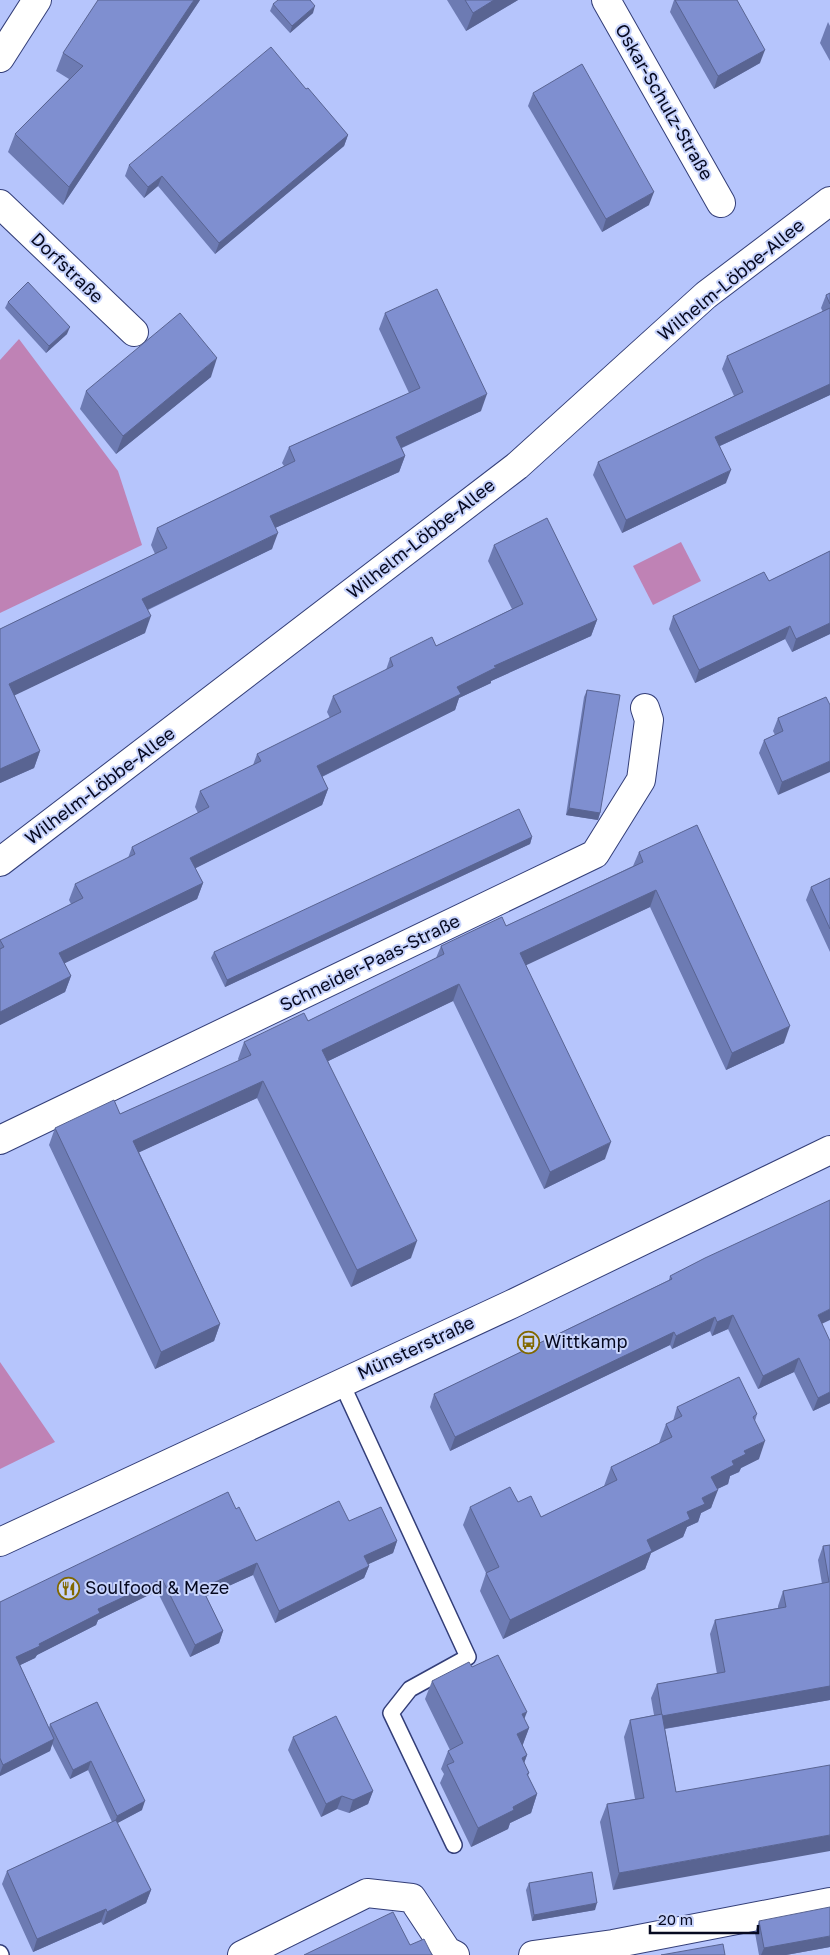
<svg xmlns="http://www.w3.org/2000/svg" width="830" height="1955" font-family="'Golos Text',sans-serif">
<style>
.green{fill:#bf82b5}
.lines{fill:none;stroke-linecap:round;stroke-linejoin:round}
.service-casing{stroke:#333e78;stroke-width:18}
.minor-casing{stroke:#333e78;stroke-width:30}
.primary-casing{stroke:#333e78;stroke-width:30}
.service{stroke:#fff;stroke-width:15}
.minor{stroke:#fff;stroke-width:28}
.primary{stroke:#fff;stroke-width:28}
.wall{fill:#6d7bb3}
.shaded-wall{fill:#596492}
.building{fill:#7f8fd0;stroke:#596492}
.labels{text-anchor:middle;stroke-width:4;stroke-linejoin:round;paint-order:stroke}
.street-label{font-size:18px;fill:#060920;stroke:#c7d3fc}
.poi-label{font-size:18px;fill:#060920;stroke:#c7d3fc;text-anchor:start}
</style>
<rect width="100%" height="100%" fill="#b6c5fc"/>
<!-- green -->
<g class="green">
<path d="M19 339 118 471 142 545 0 613V360Z"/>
<path d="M681 542 701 581 653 605 633 566Z"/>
<path d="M0 1362 55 1442 0 1469Z"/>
</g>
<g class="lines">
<defs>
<g id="service">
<path d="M341 1382 468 1657 410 1689 391 1713 454 1845"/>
<path d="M0 1953 1 1955"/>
</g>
<g id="minor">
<path d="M606 0 721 203"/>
<path d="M0 58 37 0"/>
<path d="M0 204 134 332"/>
<path d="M0 862 517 466 706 295 830 201"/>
<path d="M0 1140 595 854 641 780 649 720 645 708"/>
<path d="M242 1955 367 1893 412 1898 447 1951 455 1955"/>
<path d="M533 1955 613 1944 830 1902"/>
</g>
<path id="primary" d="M0 1542 512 1304 830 1150"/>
</defs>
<!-- service casing -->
<use href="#service" class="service-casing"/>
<!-- minor casing -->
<use href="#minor" class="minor-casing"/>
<!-- primary casing -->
<use href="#primary" class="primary-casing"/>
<!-- service -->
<use href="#service" class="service"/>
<!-- minor -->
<use href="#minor" class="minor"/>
<!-- primary -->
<use href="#primary" class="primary"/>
</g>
<!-- wall -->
<g class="wall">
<path d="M200 0 63 205 8 152 15 134 69 79 56 71 63 53Z"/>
<path d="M447 0H518L466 31Z"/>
<path d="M674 0H737L760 63 714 89 670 12Z"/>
<path d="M273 4 313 13 290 33 270 11Z"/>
<path d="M828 22 830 26V61L820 43Z"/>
<path d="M306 89 348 135 344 146 215 254 158 186 144 198 125 176 129 165Z"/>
<path d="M533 93 649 205 602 232 528 106Z"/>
<path d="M830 293V395L720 446 726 483 622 533 593 475 598 462 734 396 722 369 727 356 823 312 821 308 826 295Z"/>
<path d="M8 302 67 334 46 353 5 308Z"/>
<path d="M385 313 481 411 402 448 405 456 399 472 275 528 272 549 148 610 145 633 14 695 40 751 34 768 0 783V629L155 554 151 545 157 528 284 466 282 463 289 447 409 393 379 329Z"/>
<path d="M211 377 116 454 80 409 86 391Z"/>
<path d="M494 545 597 620 591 636 491 681V683L459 698 455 710 322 777 328 789 322 805 195 868 203 883 197 899 64 963 71 976 65 992 0 1025V940L71 904 69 900 75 884 128 858 132 847 198 813 195 807 200 791 253 765 257 754 330 718 327 712 333 696 386 670 390 658 436 646 512 609 488 561Z"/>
<path d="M830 551V634L792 652 785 639 695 683 669 629 673 616 769 581Z"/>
<path d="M587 690 600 813 598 820 566 815 584 697Z"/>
<path d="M826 697 778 795 759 753 764 740 775 735 773 731 778 718Z"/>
<path d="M532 837 530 844 225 987 211 958 214 952Z"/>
<path d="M639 852 784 1043 726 1070 650 907 525 965 605 1159 544 1189 453 1001 328 1061 411 1258 351 1287 257 1098 139 1152 220 1324 214 1341 155 1369 49 1145 55 1128 120 1114 239 1061 238 1059 244 1042 308 1021 436 958 441 946 506 926 633 866Z"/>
<path d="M830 878V952L806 900 811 887Z"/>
<path d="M670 1276 822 1324 830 1403 813 1411 794 1372 758 1389 728 1329 712 1336 710 1331 672 1349 670 1345 450 1451 430 1407 434 1394 669 1280Z"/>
<path d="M677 1407 757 1414 755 1421 759 1459 741 1468 739 1472 730 1476 728 1484 717 1489 711 1508 701 1513 698 1522 687 1527 683 1537 651 1553 645 1569 503 1639 480 1591 486 1573 463 1525 470 1507 518 1502 541 1517 604 1486 611 1467 659 1443 666 1424 673 1421Z"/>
<path d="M236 1509 256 1541 349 1521 397 1541 393 1553 368 1564 369 1566 364 1578 275 1623 253 1575 206 1596 223 1631 219 1643 190 1657 157 1591 98 1620 96 1625 37 1655 35 1658 20 1665 49 1728 50 1724 97 1702 142 1810 117 1823 151 1890 146 1903 103 1925 101 1922 33 1952 2 1884 7 1871 112 1822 88 1770 70 1779 52 1744 50 1751 0 1776V1602Z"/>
<path d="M830 1545V1700L665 1729 676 1792 613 1890 600 1822 607 1804 635 1799 624 1737 630 1720 654 1715 651 1698 657 1684 717 1674 710 1634 715 1620 778 1608V1606L783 1591 822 1584 818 1560 823 1546Z"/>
<path d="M472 1667 524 1719 529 1728 522 1746 527 1755 524 1763 529 1773 528 1776 537 1794 531 1813 510 1823 508 1829 471 1847 440 1783 444 1774 441 1769 448 1751 450 1750 425 1699 432 1681Z"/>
<path d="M293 1737 373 1791 368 1804 349 1813 337 1809 321 1817 288 1750Z"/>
<path d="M529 1883 595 1910 532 1921 526 1890Z"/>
<path d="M759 1921 830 1947 786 1955H759L755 1933Z"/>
</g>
<!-- shaded-wall -->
<g class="shaded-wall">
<path d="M194 0H200L63 205 69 187Z"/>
<path d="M494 0H518L466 31 473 13Z"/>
<path d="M315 6 313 13 290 33 292 26Z"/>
<path d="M765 50 760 63 714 89 718 76Z"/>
<path d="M348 135 344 146 215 254 219 243Z"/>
<path d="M162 176 158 186 144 198 148 187Z"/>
<path d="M654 192 649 205 602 232 606 219Z"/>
<path d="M70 327 67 334 46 353 49 346Z"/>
<path d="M217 358 211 377 116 454 123 436Z"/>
<path d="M830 384V395L711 450 715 437Z"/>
<path d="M487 394 481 411 390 453 396 437Z"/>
<path d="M405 456 399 472 264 533 270 516Z"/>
<path d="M731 470 726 483 622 533 626 520Z"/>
<path d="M278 533 272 549 136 615 142 599Z"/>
<path d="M151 616 145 633 3 701 9 684Z"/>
<path d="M597 620 591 636 491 681V683L459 698 455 710 311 782 317 766 457 687 494 666Z"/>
<path d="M830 623V634L792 652 796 639Z"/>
<path d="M790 626 785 639 695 683 699 670Z"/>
<path d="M40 751 34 768 0 783V769Z"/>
<path d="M830 761V772L778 795 782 782Z"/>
<path d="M328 789 322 805 184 874 190 858Z"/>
<path d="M569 808 600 813 598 820 566 815Z"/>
<path d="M532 837 530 844 225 987 227 980Z"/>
<path d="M203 883 197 899 53 969 59 953Z"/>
<path d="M656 890 650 907 514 971 520 953Z"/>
<path d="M71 976 65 992 0 1025V1012Z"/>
<path d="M459 984 453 1001 316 1067 322 1050Z"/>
<path d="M790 1026 784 1043 726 1070 732 1053Z"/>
<path d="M263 1081 257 1098 127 1158 133 1141Z"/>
<path d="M611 1142 605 1159 544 1189 550 1172Z"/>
<path d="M417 1241 411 1258 351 1287 357 1270Z"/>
<path d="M830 1309V1320L813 1328 818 1315Z"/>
<path d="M733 1315 728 1329 712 1336 717 1322Z"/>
<path d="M715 1317 710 1331 672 1349 676 1336Z"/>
<path d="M220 1324 214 1341 155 1369 161 1352Z"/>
<path d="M674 1332 670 1345 450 1451 455 1437Z"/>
<path d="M799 1358 794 1372 758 1389 763 1376Z"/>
<path d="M830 1392V1403L813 1411 818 1398Z"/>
<path d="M765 1441 759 1459 741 1468 739 1472 730 1476 728 1484 705 1495 711 1477 744 1451Z"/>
<path d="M718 1490 711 1508 701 1513 698 1522 687 1527 683 1537 651 1553 645 1569 503 1639 510 1620 647 1540 687 1512 702 1498Z"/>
<path d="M397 1541 393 1553 360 1568 364 1556Z"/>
<path d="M257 1563 253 1575 198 1600 202 1588Z"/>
<path d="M369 1566 364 1578 275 1623 279 1611Z"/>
<path d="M162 1579 157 1591 98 1620 96 1625 37 1655 35 1658 12 1669 16 1657 98 1609Z"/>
<path d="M223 1631 219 1643 190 1657 195 1645Z"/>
<path d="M830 1686V1700L657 1730 662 1716Z"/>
<path d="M527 1712 520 1730 522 1714Z"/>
<path d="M529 1728 522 1747 517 1734Z"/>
<path d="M54 1739 50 1751 0 1776V1773L3 1765Z"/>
<path d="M527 1755 520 1774 522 1758Z"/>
<path d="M91 1761 88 1770 70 1779 73 1770Z"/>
<path d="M373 1791 368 1804 349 1813 353 1800Z"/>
<path d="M537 1794 531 1813 510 1823 508 1829 471 1847 478 1828 513 1807Z"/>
<path d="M342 1796 337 1809 321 1817 326 1804Z"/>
<path d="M145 1801 142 1810 114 1825 117 1816Z"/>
<path d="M830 1835V1851L613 1890 619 1873Z"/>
<path d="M151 1890 146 1903 103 1925 107 1912Z"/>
<path d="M597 1903 595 1910 532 1921 534 1915Z"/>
<path d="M106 1909 101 1922 33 1952 37 1939Z"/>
<path d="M830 1936V1947L786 1955H761L764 1948Z"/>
</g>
<!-- building -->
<g class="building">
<path d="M98 0H194L69 187 15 134 83 66 63 53Z"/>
<path d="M278 0H310L315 6 292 26 273 4Z"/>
<path d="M465 0H494L473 13Z"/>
<path d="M675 0H737L765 50 718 76Z"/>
<path d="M271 47 306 89 308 88 348 135 219 243 162 176 148 187 129 165Z"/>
<path d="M582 64 654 192 606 219 533 93Z"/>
<path d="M28 282 70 327 49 346 8 302Z"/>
<path d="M437 289 487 394 396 437 405 456 270 516 278 533 142 599 151 616 9 684 40 751 0 769V629L167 548 157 528 295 461 289 447 420 388 385 313Z"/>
<path d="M830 293V304L826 295Z"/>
<path d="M830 308V384L715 437 731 470 626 520 598 462 743 392 727 356Z"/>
<path d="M180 313 217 358 123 436 86 391Z"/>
<path d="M547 518 597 620 494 666 497 667 457 687 461 694 317 766 328 789 190 858 203 883 59 953 71 976 0 1012V949L4 947 0 940 83 898 75 884 135 854 132 847 209 807 200 791 261 761 257 754 341 712 333 696 393 666 390 658 432 637 436 646 523 604 494 545Z"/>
<path d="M830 551V623L796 639 790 626 699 670 673 616 764 572 769 581Z"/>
<path d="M587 690 620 695 600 813 569 808Z"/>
<path d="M826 697 830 705V761L782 782 764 740 783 731 778 718Z"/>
<path d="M519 809 532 837 227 980 214 952Z"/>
<path d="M697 825 790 1026 732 1053 656 890 520 953 611 1142 550 1172 459 984 322 1050 417 1241 357 1270 263 1081 133 1141 220 1324 161 1352 55 1128 114 1100 120 1114 251 1055 244 1042 304 1013 308 1021 444 954 441 946 502 917 506 926 643 862 639 852Z"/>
<path d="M830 878V929L811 887Z"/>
<path d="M830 1200V1309L818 1315 830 1341V1392L818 1398 799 1358 763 1376 733 1315 717 1322 715 1317 676 1336 674 1332 455 1437 434 1394 672 1279 670 1276 705 1258Z"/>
<path d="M739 1377 757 1414 753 1417 765 1441 744 1451 746 1454 732 1461 734 1465 711 1477 718 1490 702 1498 705 1504 687 1512 690 1519 647 1540 652 1551 510 1620 486 1573 499 1567 470 1507 510 1487 518 1502 531 1496 541 1517 617 1480 611 1467 672 1437 666 1424 682 1416 677 1407Z"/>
<path d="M228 1492 236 1509 239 1507 256 1541 339 1501 349 1521 381 1507 397 1541 364 1556 369 1566 279 1611 257 1563 202 1588 223 1631 195 1645 162 1579 98 1609 100 1613 39 1644 40 1646 16 1657 54 1739 3 1765 0 1758V1602Z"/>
<path d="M830 1545V1686L662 1716 657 1684 725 1672 715 1620 786 1607 783 1591 829 1582 823 1546Z"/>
<path d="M498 1655 527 1712 522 1714 529 1728 517 1734 527 1755 522 1758 529 1773 527 1774 537 1794 513 1807 514 1810 478 1828 447 1765 454 1762 448 1751 463 1743 432 1681 469 1662 472 1667Z"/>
<path d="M97 1702 145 1801 117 1816 91 1761 73 1770 50 1724Z"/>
<path d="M662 1714 676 1792 830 1765V1835L619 1873 607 1804 644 1798 630 1720Z"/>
<path d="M336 1716 373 1791 353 1800 342 1796 326 1804 293 1737Z"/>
<path d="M116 1820 151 1890 107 1912 106 1909 37 1939 7 1871Z"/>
<path d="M592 1872 597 1903 534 1915 529 1883Z"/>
<path d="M830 1907V1936L764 1948 759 1921Z"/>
<path d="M393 1912 410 1945 424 1939 432 1955H304Z"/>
<path d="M723 1944 725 1955H661Z"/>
</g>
<!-- icons -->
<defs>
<symbol id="bus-ring" viewBox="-11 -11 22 22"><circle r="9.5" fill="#c7d3fc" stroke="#816800" stroke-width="1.5"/><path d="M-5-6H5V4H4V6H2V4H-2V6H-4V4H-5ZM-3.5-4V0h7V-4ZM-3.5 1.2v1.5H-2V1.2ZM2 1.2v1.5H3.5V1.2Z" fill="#816800"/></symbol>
<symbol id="restaurant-ring" viewBox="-11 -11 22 22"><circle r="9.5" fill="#c7d3fc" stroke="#816800" stroke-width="1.5"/><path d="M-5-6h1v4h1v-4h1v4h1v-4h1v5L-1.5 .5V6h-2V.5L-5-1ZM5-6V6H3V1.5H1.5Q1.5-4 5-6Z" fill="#816800"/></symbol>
</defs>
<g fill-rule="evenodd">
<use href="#bus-ring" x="516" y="1330" width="25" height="25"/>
<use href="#restaurant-ring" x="56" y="1576" width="25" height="25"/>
</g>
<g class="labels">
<!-- street labels -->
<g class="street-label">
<text transform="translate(664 102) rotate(60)" y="6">Oskar-Schulz-Straße</text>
<text transform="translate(67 268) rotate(44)" y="6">Dorfstraße</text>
<text transform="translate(731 280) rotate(-39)" y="6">Wilhelm-Löbbe-Allee</text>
<text transform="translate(421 539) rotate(-38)" y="6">Wilhelm-Löbbe-Allee</text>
<text transform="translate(100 786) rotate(-37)" y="6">Wilhelm-Löbbe-Allee</text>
<text transform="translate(370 963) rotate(-26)" y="6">Schneider-Paas-Straße</text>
<text transform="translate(416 1348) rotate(-25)" y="6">Münsterstraße</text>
</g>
<!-- poi labels -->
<g class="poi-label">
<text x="544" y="1348">Wittkamp</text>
<text x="85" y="1594">Soulfood &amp; Meze</text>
</g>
</g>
<!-- scale -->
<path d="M650 1925v8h108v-8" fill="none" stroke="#060920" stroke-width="2.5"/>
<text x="658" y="1925" font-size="15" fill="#060920" stroke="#c7d3fc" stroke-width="4" paint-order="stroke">20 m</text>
</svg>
